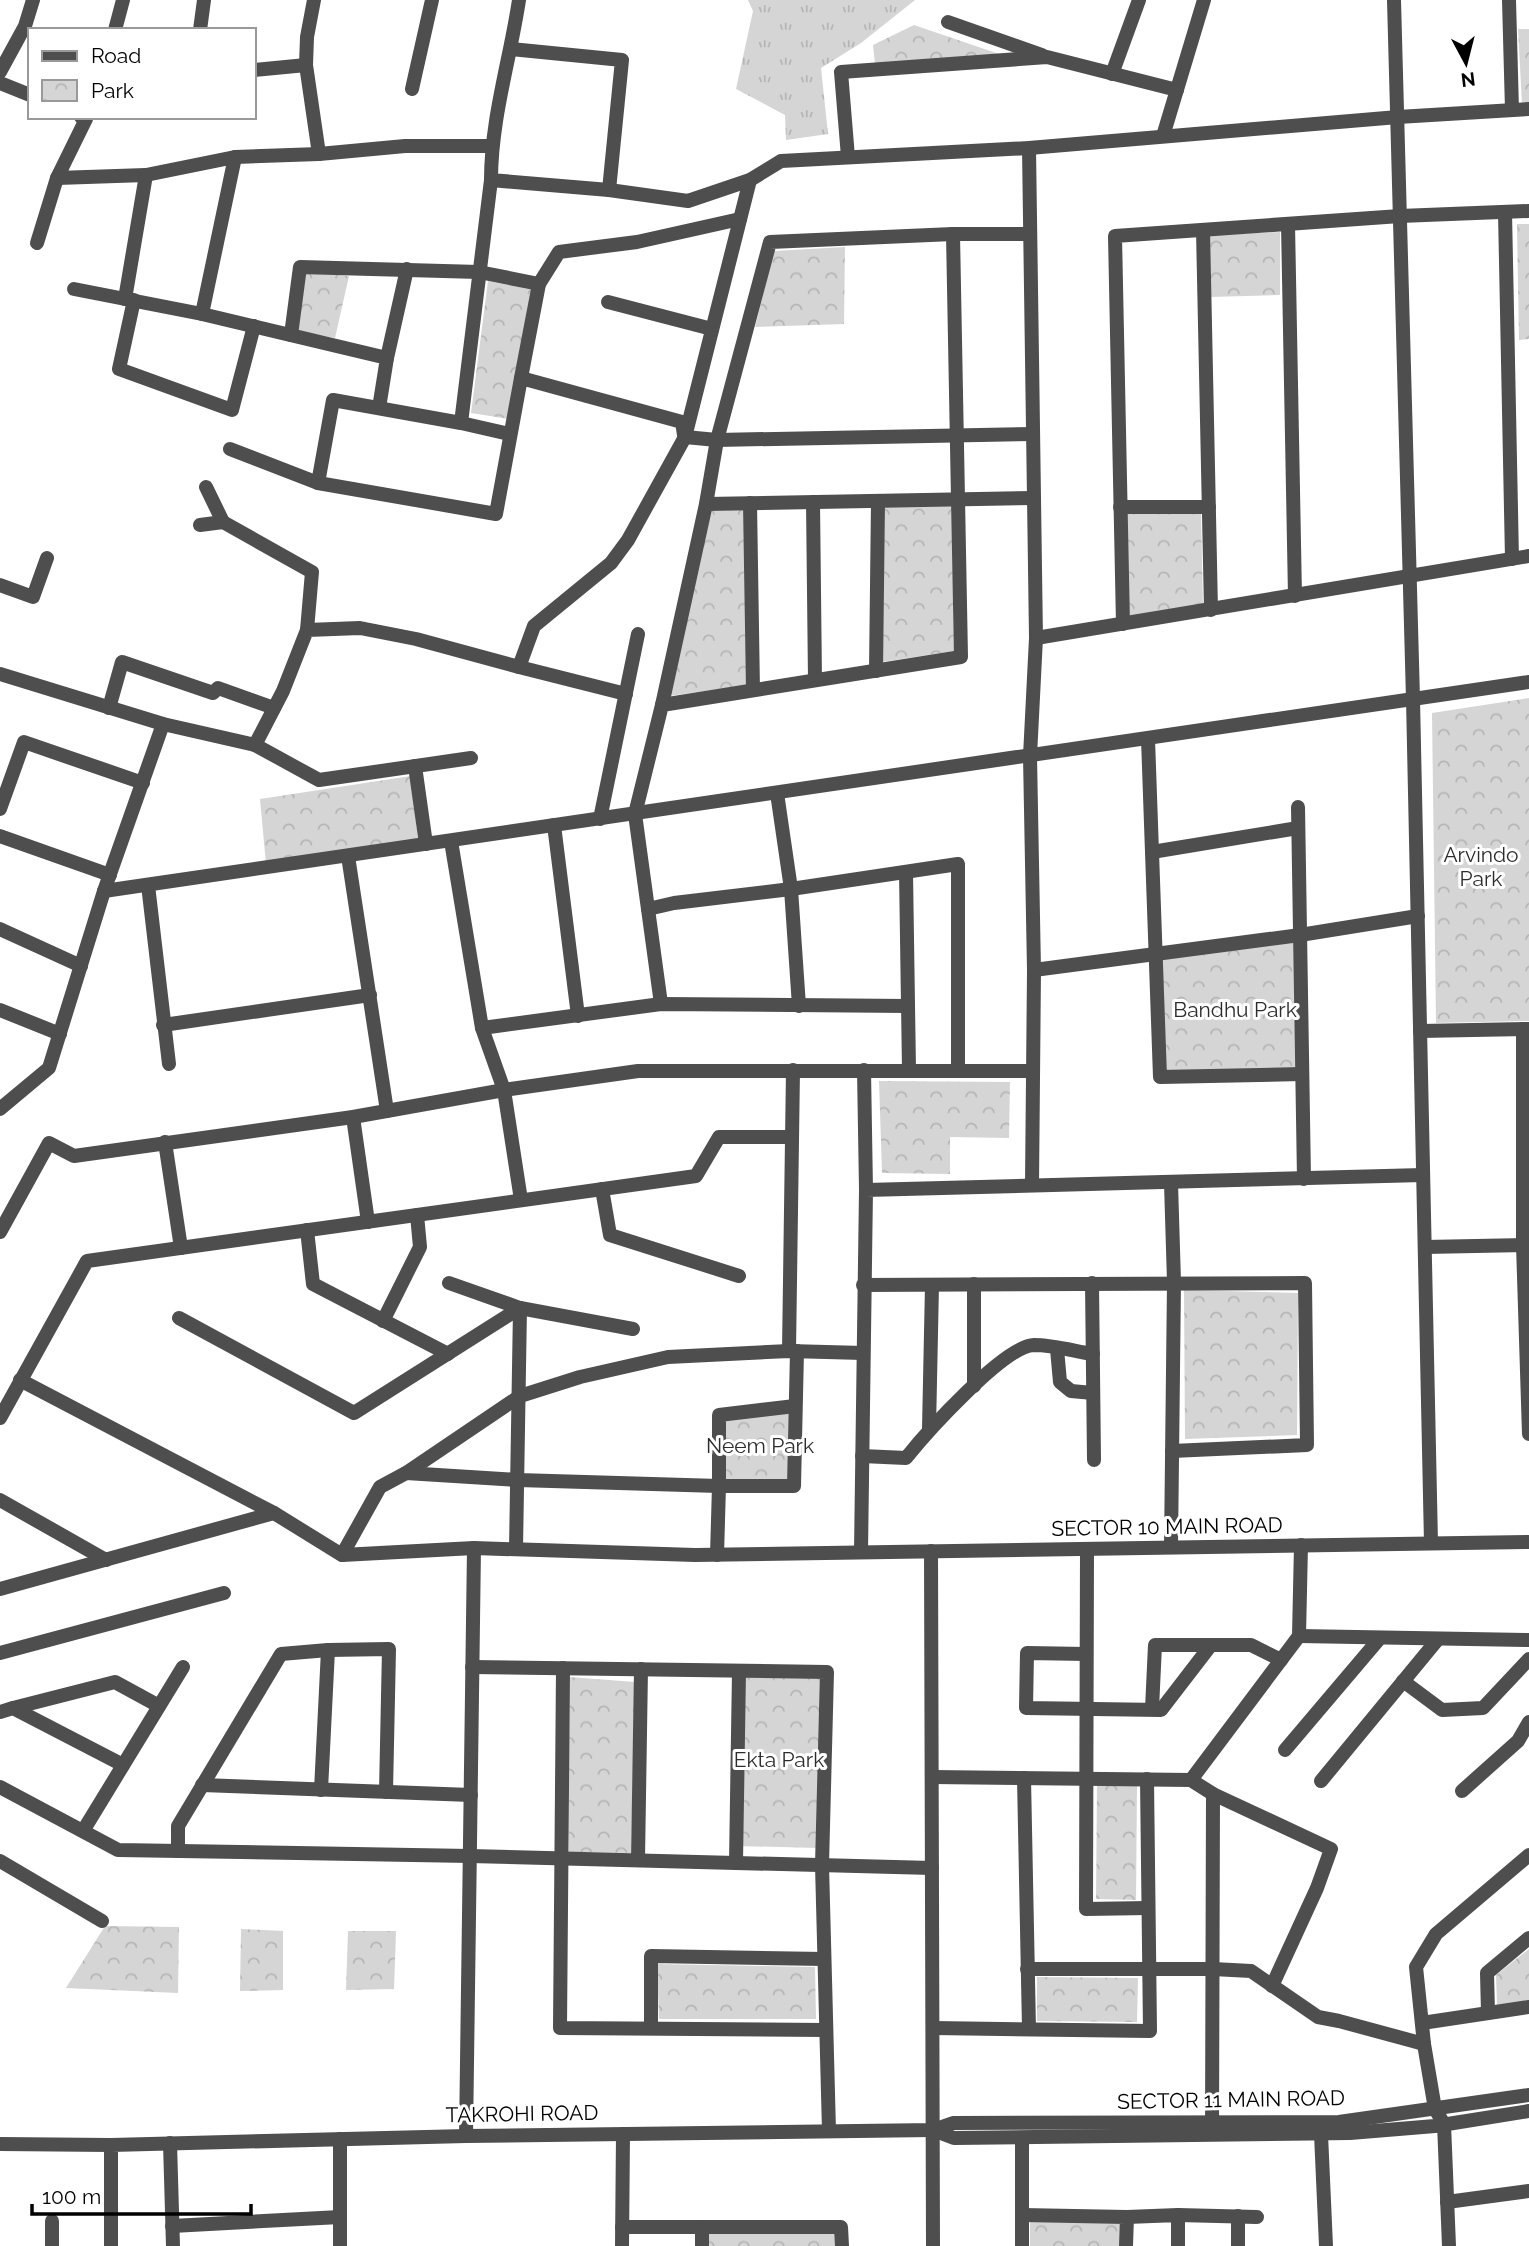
<svg xmlns="http://www.w3.org/2000/svg" width="1529" height="2246" font-family="Raleway,sans-serif">
<style>
.grass{fill:url(#grass-tufts)}
.park{fill:url(#park-crowns)}
.lines{fill:none;stroke-linecap:round;stroke-linejoin:round}
.minor{stroke:#4e4e4e;stroke-width:14}
.tertiary{stroke:#4e4e4e;stroke-width:14}
.labels{text-anchor:middle;stroke-width:6;stroke-linejoin:round;paint-order:stroke}
.park-label{font-size:21px;fill:#2c2c2c;stroke:#fff}
.street-label{font-size:21px;fill:#000;stroke:#fff}
</style>
<defs>
<pattern id="grass-tufts" width="24" height="20" patternUnits="userSpaceOnUse" patternTransform="scale(1.75)"><rect width="24" height="20" fill="#d5d5d5"/><path d="M3 7l-1-3M5 7V3M7 7l1-3M15 17l-1-3M17 17v-4M19 17l1-3" fill="none" stroke="#b5b5b5"/></pattern>
<pattern id="park-crowns" width="20" height="18" patternUnits="userSpaceOnUse" patternTransform="scale(1.75)"><rect width="20" height="18" fill="#d5d5d5"/><path d="M2 6a3 3 0 1 1 6 0M12 15a3 3 0 1 1 6 0" fill="none" stroke="#b5b5b5"/></pattern>
</defs>
<rect width="100%" height="100%" fill="#fff"/>
<!-- grass -->
<path class="grass" d="M748 0H915L861 43 821 68 828 134 786 140 785 115 736 89 753 11Z"/>
<!-- park -->
<g class="park">
<path d="M914 25 1005 56 875 64 873 45Z"/>
<path d="M1518 29H1529V104H1522Z"/>
<path d="M1517 224H1529V339L1519 340Z"/>
<path d="M1280 232V295L1211 297 1209 235Z"/>
<path d="M845 247 844 324 755 327 774 251Z"/>
<path d="M306 271 349 276 335 338 297 331Z"/>
<path d="M488 281 533 290 509 419 471 413Z"/>
<path d="M708 504 745 508 748 685 669 696Z"/>
<path d="M952 505 954 651 882 662 878 506Z"/>
<path d="M1201 512 1203 605 1129 619 1127 514Z"/>
<path d="M1529 698V1021L1436 1023 1432 713Z"/>
<path d="M411 776 418 840 266 864 260 799Z"/>
<path d="M1300 935 1302 1074 1160 1077 1155 954Z"/>
<path d="M879 1081 1010 1082 1009 1138 950 1137V1174L882 1173Z"/>
<path d="M1184 1290 1298 1293 1297 1435 1185 1439Z"/>
<path d="M793 1409 792 1480 725 1479 722 1417Z"/>
<path d="M738 1674 824 1675 818 1848 737 1846Z"/>
<path d="M569 1677 635 1682 631 1853 569 1852Z"/>
<path d="M1097 1785 1137 1786 1136 1900 1096 1899Z"/>
<path d="M105 1926 179 1927 178 1993 66 1988Z"/>
<path d="M241 1929 283 1931V1990L240 1991Z"/>
<path d="M348 1931H396L394 1989 346 1990Z"/>
<path d="M1529 1949V2001L1497 2005 1496 1975Z"/>
<path d="M657 1964 815 1967 816 2019H659Z"/>
<path d="M1037 1977 1138 1978 1137 2022 1037 2021Z"/>
<path d="M1030 2219 1123 2221 1122 2246H1030Z"/>
<path d="M708 2234H836L837 2246H708Z"/>
</g>
<g class="lines">
<!-- minor -->
<g class="minor">
<path d="M314 0 307 37 306 65 319 154"/>
<path d="M519 0C510 60 491 119 491 180L609 190 688 201 750 180 781 161 1029 148 1398 117 1529 109"/>
<path d="M1394 0 1413 699 1431 1543"/>
<path d="M1509 0 1512 110"/>
<path d="M948 22 1042 55"/>
<path d="M115 30 123 0"/>
<path d="M200 30 204 0"/>
<path d="M511 49 622 60 609 190"/>
<path d="M254 70 306 65"/>
<path d="M0 72 25 26 33 0"/>
<path d="M1112 74 1139 0"/>
<path d="M0 83 30 95"/>
<path d="M412 89 432 0"/>
<path d="M81 117 86 119 57 178 146 175 235 157 319 154 405 146H491"/>
<path d="M1163 136 1204 0"/>
<path d="M1029 148 1036 638 1030 756 1034 970 1032 1185"/>
<path d="M235 157 202 314 387 358 379 408"/>
<path d="M848 157 841 72 1047 57 1177 90"/>
<path d="M1505 212 1512 559"/>
<path d="M1288 224 1295 596"/>
<path d="M1203 230 1211 610"/>
<path d="M37 243 57 178"/>
<path d="M539 284 559 252 637 242 740 219"/>
<path d="M74 289 202 314"/>
<path d="M125 299 146 175"/>
<path d="M134 300 119 369 232 410 254 326"/>
<path d="M608 302 712 329"/>
<path d="M291 335 300 267 479 272 539 284 521 378"/>
<path d="M387 358 407 269"/>
<path d="M461 423 491 180"/>
<path d="M685 437 717 440 1033 434"/>
<path d="M230 449 318 483 496 514 521 378 682 422 684 435"/>
<path d="M318 483 333 400 461 423 509 434"/>
<path d="M206 487 223 522"/>
<path d="M813 502 815 680"/>
<path d="M750 503 753 690"/>
<path d="M706 504 1034 498"/>
<path d="M1120 507H1209"/>
<path d="M200 525 223 522 312 572 307 630"/>
<path d="M0 585 33 597 47 558"/>
<path d="M1123 624 1115 236 1400 216 1529 211"/>
<path d="M1036 638 1529 556"/>
<path d="M519 667 626 694"/>
<path d="M876 671 878 501"/>
<path d="M0 674 163 724 255 745 283 691 307 630 360 628 416 639 519 667 534 626 611 563 628 540 685 437 750 180"/>
<path d="M662 705 706 504 717 440 770 242 953 234"/>
<path d="M109 708 122 662 213 693 218 688 274 708"/>
<path d="M1148 739 1152 852 1298 828"/>
<path d="M255 745 319 780 471 758"/>
<path d="M415 766 426 844"/>
<path d="M777 793 791 889 799 1006"/>
<path d="M1298 807 1304 1179"/>
<path d="M0 809 24 742 143 783"/>
<path d="M600 819 638 634"/>
<path d="M554 825 578 1016"/>
<path d="M0 836 110 875"/>
<path d="M451 841 482 1028 504 1090 521 1200"/>
<path d="M1152 852 1160 1077 1302 1074"/>
<path d="M348 856 387 1111"/>
<path d="M906 872 909 1070"/>
<path d="M148 885 169 1064"/>
<path d="M104 891 1529 682"/>
<path d="M648 909 674 903 791 889 958 864V1070"/>
<path d="M0 929 81 966"/>
<path d="M1034 970 1300 935 1418 916"/>
<path d="M661 1004 635 814 662 705 961 657 953 234H1030"/>
<path d="M0 1010 60 1034"/>
<path d="M163 1025 370 995"/>
<path d="M482 1028 661 1004 908 1006"/>
<path d="M1523 1029V1245L1529 1434"/>
<path d="M1420 1031 1529 1029"/>
<path d="M864 1070 866 1190"/>
<path d="M0 1109 49 1068 104 891 163 724"/>
<path d="M353 1117 368 1222"/>
<path d="M165 1142 181 1248"/>
<path d="M602 1189 610 1235 739 1276"/>
<path d="M307 1230 313 1284 448 1354"/>
<path d="M0 1232 49 1143 74 1156 353 1117 504 1090 638 1071H1033"/>
<path d="M1425 1247 1529 1245"/>
<path d="M449 1283 520 1308 633 1329"/>
<path d="M1092 1283 1094 1460"/>
<path d="M863 1285 1305 1283 1307 1445 1172 1451"/>
<path d="M179 1318 354 1413 520 1308"/>
<path d="M383 1321 420 1247 417 1215"/>
<path d="M1057 1349 1060 1382 1071 1391 1093 1393"/>
<path d="M789 1351 793 1070"/>
<path d="M20 1380 274 1513 342 1555 474 1548 695 1555 1529 1542"/>
<path d="M974 1386V1284"/>
<path d="M0 1418 87 1261 696 1176 719 1137H792"/>
<path d="M929 1429 932 1285"/>
<path d="M862 1456 906 1458C926 1433 1004 1346 1034 1345 1053 1345 1074 1351 1093 1354"/>
<path d="M406 1473 518 1480 719 1486V1415L795 1406"/>
<path d="M0 1500 106 1560"/>
<path d="M1171 1547 1174 1282 1171 1183"/>
<path d="M516 1549 520 1308"/>
<path d="M1087 1549 1086 1909 1148 1908"/>
<path d="M931 1551 933 2246"/>
<path d="M861 1552 866 1190 1423 1175"/>
<path d="M342 1555 380 1487 406 1473 520 1396 580 1377 668 1357 789 1351 863 1353"/>
<path d="M717 1555 719 1486H794L797 1351"/>
<path d="M0 1589 274 1513"/>
<path d="M1299 1636 1529 1640"/>
<path d="M0 1653 224 1593"/>
<path d="M1086 1654 1027 1653 1026 1708 1161 1710 1211 1645"/>
<path d="M472 1667 827 1672 822 1865 829 2131"/>
<path d="M563 1668 560 2028 826 2030"/>
<path d="M1403 1681 1442 1710 1483 1708 1529 1659"/>
<path d="M13 1708 115 1682 159 1706"/>
<path d="M1152 1709 1155 1645H1251L1281 1660"/>
<path d="M0 1712 13 1708 123 1765"/>
<path d="M1285 1750 1380 1638"/>
<path d="M932 1777 1191 1780 1299 1636 1301 1545"/>
<path d="M1024 1778 1029 2029"/>
<path d="M1191 1780 1213 1794 1212 2134"/>
<path d="M1321 1781 1438 1639"/>
<path d="M202 1785 471 1795"/>
<path d="M0 1787 118 1850 470 1856 932 1868"/>
<path d="M321 1790 328 1650"/>
<path d="M1462 1791 1518 1741 1529 1722"/>
<path d="M1213 1794 1331 1849 1317 1888 1272 1986"/>
<path d="M83 1831 183 1667"/>
<path d="M178 1851V1826L281 1654 328 1650 389 1649 386 1792"/>
<path d="M638 1860 641 1669"/>
<path d="M0 1861 102 1921"/>
<path d="M736 1863 739 1671"/>
<path d="M1027 1969H1213L1251 1971 1318 2017 1339 2021 1424 2044"/>
<path d="M1488 2013 1487 1973 1529 1938"/>
<path d="M1422 2023 1529 2007"/>
<path d="M651 2028V1956L824 1959"/>
<path d="M933 2028 1150 2031 1147 1779"/>
<path d="M1321 2134 1326 2246"/>
<path d="M466 2136 474 1548"/>
<path d="M1022 2138V2246"/>
<path d="M340 2139V2246"/>
<path d="M170 2143 173 2246"/>
<path d="M0 2144 111 2145"/>
<path d="M1447 2202 1529 2191"/>
<path d="M1022 2215 1127 2217 1126 2246"/>
<path d="M1178 2215 1257 2217"/>
<path d="M1127 2217 1178 2215V2246"/>
<path d="M172 2226 340 2217"/>
<path d="M622 2227H702"/>
<path d="M52 2246V2221"/>
<path d="M622 2246 623 2134"/>
<path d="M702 2246V2227H841L842 2246"/>
<path d="M1238 2246V2216"/>
<path d="M1449 2246 1444 2124 1435 2109 1424 2044 1416 1967 1436 1934 1529 1855"/>
</g>
<!-- tertiary -->
<g class="tertiary">
<path d="M933 2130 954 2138 1350 2133 1435 2126 1529 2111"/>
<path d="M111 2246V2145L466 2136 933 2130 953 2123 1339 2122 1529 2095"/>
</g>
</g>
<g class="labels">
<!-- park labels -->
<g class="park-label">
<text x="1481" y="862">Arvindo<tspan x="1481" dy="24">Park</tspan></text>
<text x="1235" y="1017">Bandhu Park</text>
<text x="760" y="1453">Neem Park</text>
<text x="779" y="1767">Ekta Park</text>
</g>
<!-- street labels -->
<g class="street-label">
<text transform="translate(1167 1527) rotate(-1)" y="7">SECTOR 10 MAIN ROAD</text>
<text transform="translate(1231 2100) rotate(-1)" y="7">SECTOR 11 MAIN ROAD</text>
<text transform="translate(522 2114) rotate(-1)" y="7">TAKROHI ROAD</text>
</g>
</g>
<!-- legend -->
<rect x="28" y="28" width="228" height="91" fill="#ffffff" stroke="#999999" stroke-width="2"/>
<rect x="42" y="51" width="35" height="10" fill="#4e4e4e" stroke="#999999" stroke-width="2"/>
<text x="91" y="63" font-size="21" fill="#000000">Road</text>
<rect x="42" y="80" width="35" height="21" fill="url(#park-crowns)" stroke="#999999" stroke-width="2"/>
<text x="91" y="98" font-size="21" fill="#000000">Park</text>
<!-- north arrow -->
<g transform="translate(1466 63) rotate(173)" stroke="#ffffff" stroke-width="5" paint-order="stroke">
<path d="M0-5L12 26L0 18L-12 26Z" fill="#000000"/>
<text y="-10" font-size="19" font-weight="bold" text-anchor="middle" fill="#000000">N</text>
</g>
<!-- scale -->
<path d="M32 2204v10h219v-10" fill="none" stroke="#000000" stroke-width="3.5"/>
<text x="42" y="2204" font-size="21" fill="#000000" stroke="#ffffff" stroke-width="5" paint-order="stroke">100 m</text>
</svg>
